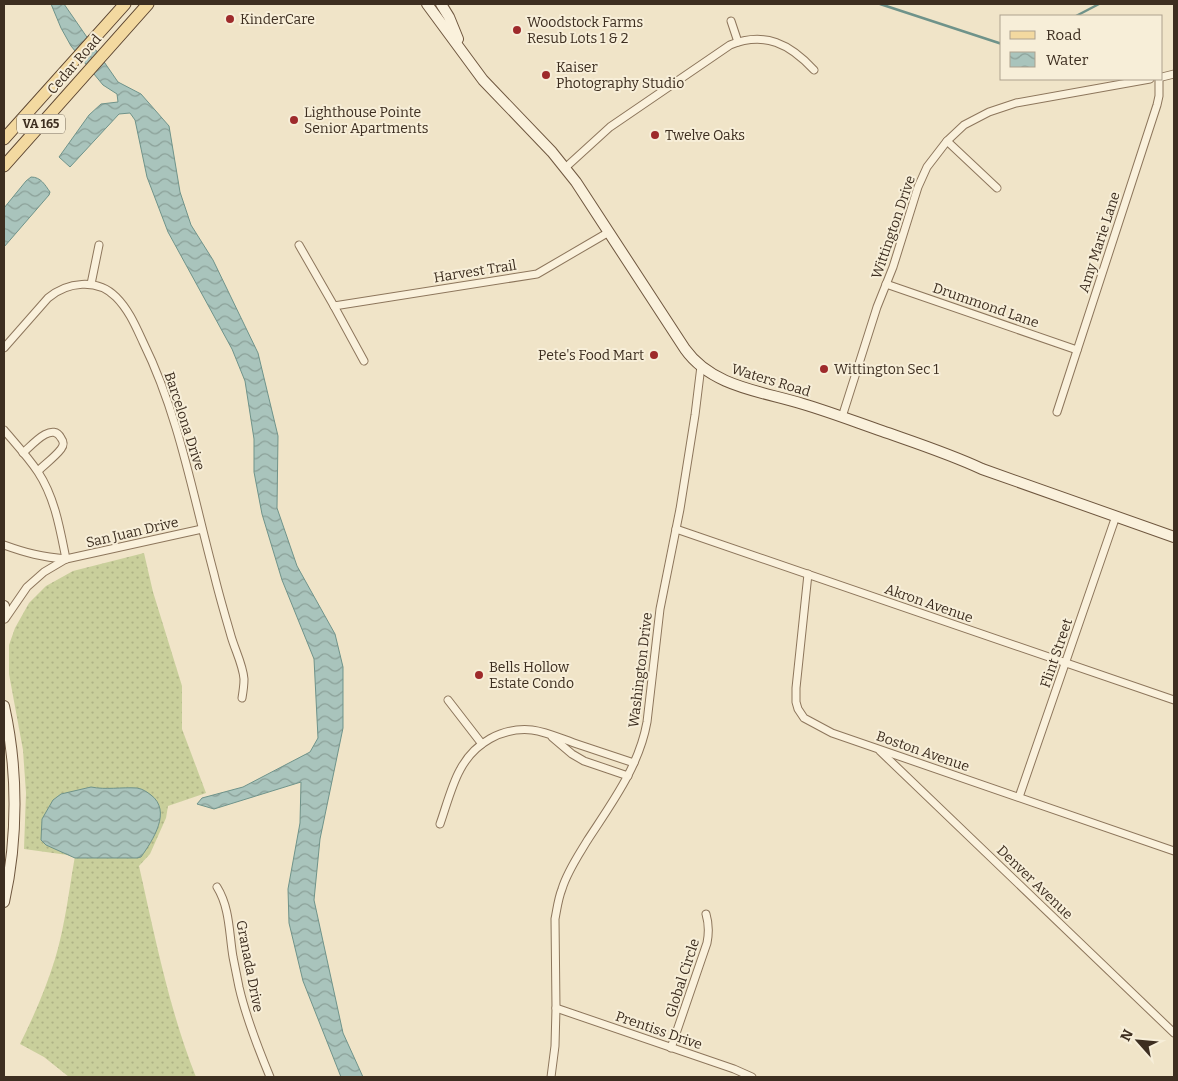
<svg xmlns="http://www.w3.org/2000/svg" width="1178" height="1081" font-family="Bitter,serif">
<style>
.grass{fill:url(#grass-dots)}
.water{fill:url(#water-waves);stroke:#6f938a}
.lines{fill:none;stroke-linecap:round;stroke-linejoin:round}
.stream{stroke:#6f938a;stroke-width:2.5}
.street-casing{stroke:#8d765c;stroke-width:9}
.secondary-casing{stroke:#6f573f;stroke-width:12}
.primary-casing{stroke:#5b4430;stroke-width:13}
.street{stroke:#faf1dc;stroke-width:7}
.secondary{stroke:#faf1dc;stroke-width:10}
.primary{stroke:#f3d9a0;stroke-width:11}
.poi-dot{fill:#9e2a2b;stroke:#f7eed8;stroke-width:2}
.labels{text-anchor:middle;stroke-width:4;stroke-linejoin:round;paint-order:stroke}
.shield{fill:#f7eed8;stroke:#756857;stroke-width:1}
.shield-label{font-size:12px;font-weight:bold;fill:#3d2e20}
.poi-label{font-size:14px;fill:#3d2e20;stroke:#f7eed8;text-anchor:start}
.street-label{font-size:14px;fill:#3d2e20;stroke:#f7eed8}
</style>
<defs>
<pattern id="grass-dots" width="8" height="8" patternUnits="userSpaceOnUse" patternTransform="scale(1.25)"><rect width="8" height="8" fill="#c9cf9b"/><path d="M2 2h.1M6 6h.1" fill="none" stroke="#aeb285" stroke-width="1.8" stroke-linecap="round"/></pattern>
<pattern id="water-waves" width="16" height="10" patternUnits="userSpaceOnUse" patternTransform="scale(1.25)"><rect width="16" height="10" fill="#a9c4bc"/><path d="M0 5q4-4 8 0t8 0" fill="none" stroke="#8ba098"/></pattern>
</defs>
<rect width="100%" height="100%" fill="#f0e4c8"/>
<!-- grass -->
<path class="grass" d="M144 553 153 592 182 686V729L206 793 168 806 166 818 150 854 139 866C155 937 169 1009 196 1077H69L44 1057 20 1044C34 1016 46 988 55 959 65 926 69 890 75 856L24 849 26 793 23 750 9 674V645L15 628 29 603 46 586 73 571Z"/>
<!-- water -->
<g class="water">
<path d="M51 4H64L118 82 141 94 169 126 180 192 191 225 213 260 258 353 278 436 277 508 297 566 335 634 343 667V728L320 839 314 900 343 1033 363 1077H341L303 981 289 923 288 889 300 823 301 782 214 809 197 804 202 798 243 787 310 752 318 738 314 659 282 580 262 514 254 472V439L245 381 232 349 168 232 147 177 135 120 130 113 119 114 70 167 59 157 89 115 101 104 118 102 117 94 103 85 71 46 61 28Z"/>
<path d="M31 177C41 177 45 185 50 192L49 195 4 247V208L26 181Z"/>
<path d="M91 787C106 790 121 787 137 788 143 789 147 792 151 795 172 811 153 840 141 857L137 858H75L46 845 41 840 42 819 53 800 61 794Z"/>
</g>
<g class="lines">
<!-- stream -->
<g class="stream">
<path d="M880 4 1002 44"/>
<path d="M1076 16 1099 4"/>
</g>
<defs>
<g id="street">
<path d="M731 21 738 42"/>
<path d="M1162 77 1174 74"/>
<path d="M947 141 997 188"/>
<path d="M565 168 610 127 730 45C765 31 790 44 814 70"/>
<path d="M299 245 334 306 364 361"/>
<path d="M91 284 99 245"/>
<path d="M886 284 1077 350"/>
<path d="M334 306 537 274 609 232"/>
<path d="M4 348 48 298C67 282 97 278 116 297 129 310 136 327 143 342 179 415 193 496 214 574 219 595 225 615 231 636 235 650 243 665 244 679 244 686 243 692 242 698"/>
<path d="M1057 412 1157 105 1159 96V79"/>
<path d="M842 417 877 307 893 267 918 187 927 167 947 141 964 125 989 112 1016 103 1150 79"/>
<path d="M4 430C15 443 28 457 38 472 55 498 60 529 66 559"/>
<path d="M23 453C31 446 52 421 61 438 64 442 64 445 61 449 55 457 45 464 38 471"/>
<path d="M676 529 1174 700"/>
<path d="M4 545C26 553 42 557 66 559"/>
<path d="M808 574 796 688V702L798 709 804 718 832 733 1174 851"/>
<path d="M5 619 27 587 44 572 66 559 202 529"/>
<path d="M448 700 482 744"/>
<path d="M552 737 572 754 584 761 628 776"/>
<path d="M880 751 1174 1033"/>
<path d="M1019 797 1116 516"/>
<path d="M440 824C446 807 452 784 460 770 474 743 502 727 532 730 548 732 564 740 580 745 598 751 616 757 634 763"/>
<path d="M217 887C230 908 229 933 233 957 235 967 237 977 239 987 246 1018 258 1048 270 1077"/>
<path d="M556 1008 734 1069 752 1077"/>
<path d="M671 1048 707 943C709 933 709 924 706 914"/>
<path d="M551 1077 555 1046 556 1008 555 919C557 909 558 899 562 889 567 872 578 856 587 841 611 804 639 767 647 722L660 609 680 509 695 415 701 366"/>
</g>
<g id="secondary">
<path d="M427 4 483 80 552 152 576 182 685 349C712 387 761 391 803 404 830 412 856 422 882 431 916 443 950 454 982 469L1174 537"/>
<path d="M441 4 449 17 458 39"/>
<path d="M4 606V617"/>
<path d="M4 706C18 769 18 839 4 902"/>
</g>
<g id="primary">
<path d="M4 139 125 4"/>
<path d="M4 166 148 4"/>
</g>
</defs>
<!-- street casing -->
<use href="#street" class="street-casing"/>
<!-- secondary casing -->
<use href="#secondary" class="secondary-casing"/>
<!-- primary casing -->
<use href="#primary" class="primary-casing"/>
<!-- street -->
<use href="#street" class="street"/>
<!-- secondary -->
<use href="#secondary" class="secondary"/>
<!-- primary -->
<use href="#primary" class="primary"/>
</g>
<!-- markers -->
<g class="poi-dot">
<circle cx="230" cy="19" r="5"/>
<circle cx="517" cy="30" r="5"/>
<circle cx="546" cy="75" r="5"/>
<circle cx="294" cy="120" r="5"/>
<circle cx="655" cy="135" r="5"/>
<circle cx="654" cy="355" r="5"/>
<circle cx="824" cy="369" r="5"/>
<circle cx="479" cy="675" r="5"/>
</g>
<g class="labels">
<!-- shield labels -->
<rect class="shield" x="17" y="114.5" width="48" height="19" rx="4"/>
<g class="shield-label">
<text x="41" y="128">VA 165</text>
</g>
<!-- poi labels -->
<g class="poi-label">
<text x="240" y="24">KinderCare</text>
<text x="527" y="27">Woodstock Farms<tspan x="527" dy="16">Resub Lots 1 &amp; 2</tspan></text>
<text x="556" y="72">Kaiser<tspan x="556" dy="16">Photography Studio</tspan></text>
<text x="304" y="117">Lighthouse Pointe<tspan x="304" dy="16">Senior Apartments</tspan></text>
<text x="665" y="140">Twelve Oaks</text>
<text x="644" y="360" text-anchor="end">Pete's Food Mart</text>
<text x="834" y="374">Wittington Sec 1</text>
<text x="489" y="672">Bells Hollow<tspan x="489" dy="16">Estate Condo</tspan></text>
</g>
<!-- street labels -->
<g class="street-label">
<text transform="translate(74 64) rotate(-49)" y="5">Cedar Road</text>
<text transform="translate(893 227) rotate(-71)" y="5">Wittington Drive</text>
<text transform="translate(1099 242) rotate(-72)" y="5">Amy Marie Lane</text>
<text transform="translate(475 271) rotate(-9)" y="5">Harvest Trail</text>
<text transform="translate(986 305) rotate(19)" y="5">Drummond Lane</text>
<text transform="translate(771 380) rotate(17)" y="5">Waters Road</text>
<text transform="translate(185 421) rotate(72)" y="5">Barcelona Drive</text>
<text transform="translate(132 532) rotate(-13)" y="5">San Juan Drive</text>
<text transform="translate(929 603) rotate(19)" y="5">Akron Avenue</text>
<text transform="translate(1056 653) rotate(-71)" y="5">Flint Street</text>
<text transform="translate(640 670) rotate(-83)" y="5">Washington Drive</text>
<text transform="translate(923 751) rotate(19)" y="5">Boston Avenue</text>
<text transform="translate(1035 882) rotate(44)" y="5">Denver Avenue</text>
<text transform="translate(250 966) rotate(79)" y="5">Granada Drive</text>
<text transform="translate(682 978) rotate(-72)" y="5">Global Circle</text>
<text transform="translate(659 1030) rotate(19)" y="5">Prentiss Drive</text>
</g>
</g>
<!-- border -->
<rect width="1178" height="1081" fill="none" stroke="#3d2e20" stroke-width="10"/>
<!-- legend -->
<rect x="1000" y="15" width="162" height="65" fill="#f7eed8" stroke="#ada18e"/>
<rect x="1010" y="31" width="25" height="8" fill="#f3d9a0" stroke="#ada18e"/>
<text x="1046" y="40" font-size="15" fill="#3d2e20">Road</text>
<rect x="1010" y="52" width="25" height="15" fill="url(#water-waves)" stroke="#ada18e"/>
<text x="1046" y="65" font-size="15" fill="#3d2e20">Water</text>
<!-- north arrow -->
<g transform="translate(1138 1041) rotate(297)" stroke="#f7eed8" stroke-width="4" paint-order="stroke">
<path d="M0-4L9 19L0 12L-9 19Z" fill="#3d2e20"/>
<text y="-8" font-size="14" font-weight="bold" text-anchor="middle" fill="#3d2e20">N</text>
</g>
</svg>
